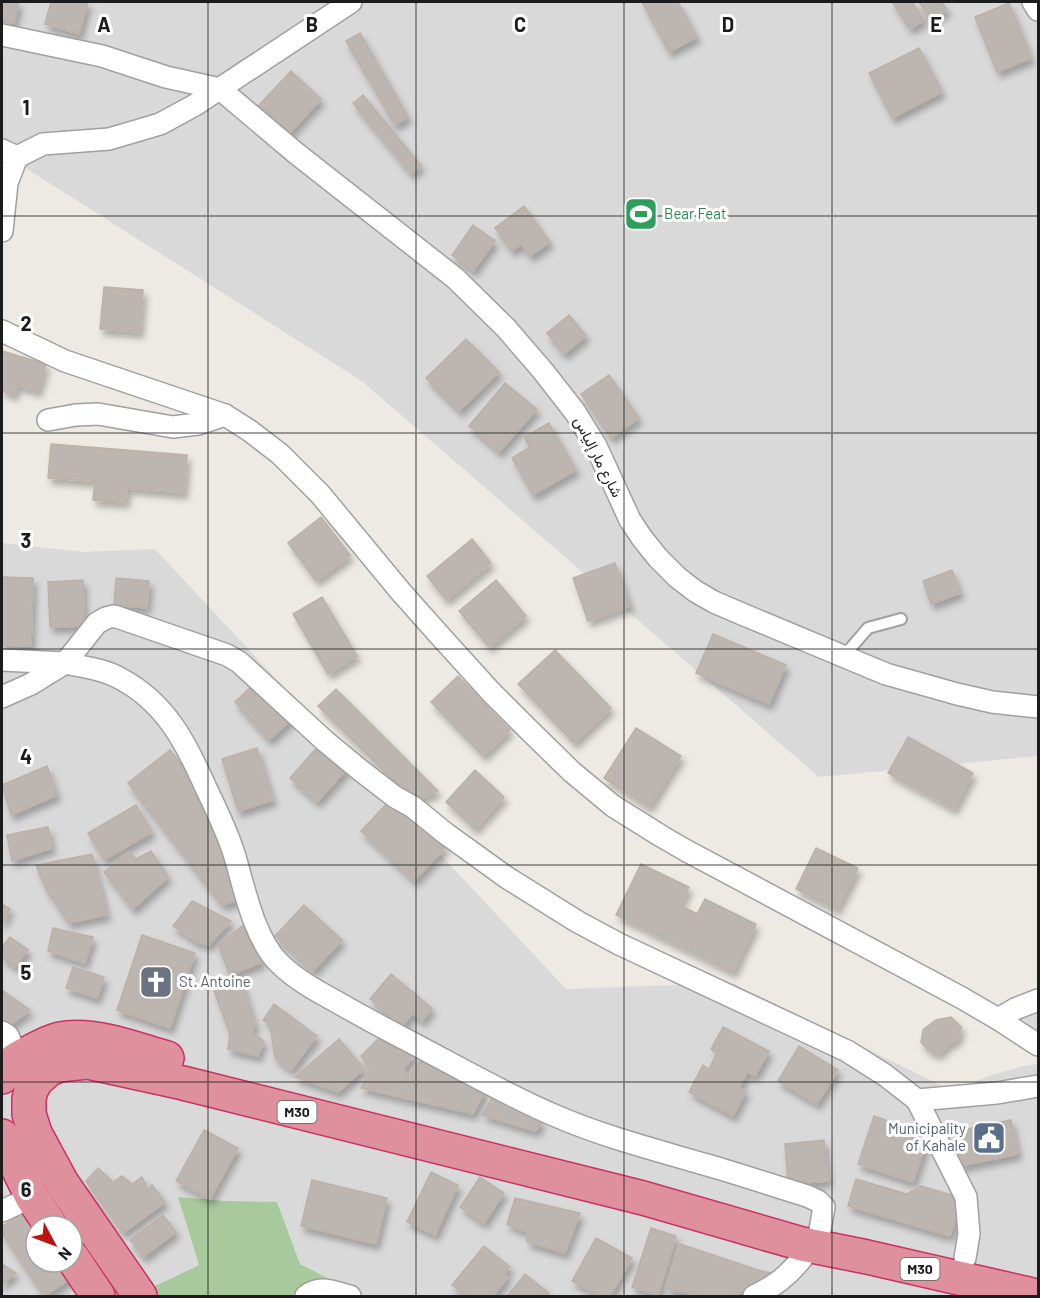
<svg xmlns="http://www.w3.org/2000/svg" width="1040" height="1298" font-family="Barlow,Vazirmatn,sans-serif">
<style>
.residential{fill:#dad9d9;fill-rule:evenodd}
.forest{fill:#a7c99b}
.building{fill:#bdb6b0;stroke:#bdb1a6;stroke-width:1.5;filter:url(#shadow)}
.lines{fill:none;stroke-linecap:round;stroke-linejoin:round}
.service-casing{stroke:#a0a0a0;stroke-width:14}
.minor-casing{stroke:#a0a0a0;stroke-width:24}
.motorway-casing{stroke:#c93262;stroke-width:36}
.service{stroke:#fff;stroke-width:10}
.minor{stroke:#fff;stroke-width:21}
.motorway{stroke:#df909d;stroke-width:33}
.grid{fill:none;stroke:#1c1c1c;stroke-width:1.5;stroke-opacity:0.55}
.labels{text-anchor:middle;stroke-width:6;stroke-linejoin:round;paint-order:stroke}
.shield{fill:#fff;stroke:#606060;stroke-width:1.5}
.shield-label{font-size:14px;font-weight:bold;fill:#1c1c1c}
.leisure-label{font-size:15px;fill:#27864d;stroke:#fff;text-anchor:start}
.street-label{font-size:15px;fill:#1c1c1c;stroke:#fff}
.worship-label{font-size:15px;fill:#5b616d;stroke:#fff;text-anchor:start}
.service-label{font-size:15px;fill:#4e5e75;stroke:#fff;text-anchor:end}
.grid-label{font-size:20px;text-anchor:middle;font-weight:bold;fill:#1c1c1c;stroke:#fff;stroke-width:6;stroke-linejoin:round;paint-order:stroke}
</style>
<defs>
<filter id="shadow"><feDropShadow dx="3.5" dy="6" stdDeviation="3" flood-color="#0004"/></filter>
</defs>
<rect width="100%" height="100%" fill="#edeae3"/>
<!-- residential -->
<g class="residential">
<path d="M2 2H1038V756L819 777 363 382 2 153Z"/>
<path d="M2 543 83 552 155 549 566 989 732 983 957 1093 974 1082 989 1076 1024 1066 1038 1064V1296H345L344 1287 300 1264 277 1202 227 1201 178 1197 199 1265 134 1296H2ZM36 1226H72V1262H36Z"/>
<path d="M1007 1001 1038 1004V1049Z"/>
</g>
<!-- forest -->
<path class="forest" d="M178 1197 227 1201 277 1202 300 1264 345 1287V1296H134L199 1265Z"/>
<!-- building -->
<g class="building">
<path d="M2 2H19L14 23 2 22Z"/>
<path d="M51 2H88L79 34 45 24Z"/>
<path d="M642 2H678L697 37 669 52Z"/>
<path d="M892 2H912L924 20 910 29Z"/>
<path d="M919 2H942L947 10 931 20Z"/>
<path d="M1009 3 1031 58 997 72 975 17Z"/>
<path d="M360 33 408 117 395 125 346 41Z"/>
<path d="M919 48 942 92 892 118 869 73Z"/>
<path d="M291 71 321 99 288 135 258 106Z"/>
<path d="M363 95 421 166 411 174 353 103Z"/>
<path d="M524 206 550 242 530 256 521 244 512 251 495 228Z"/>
<path d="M473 225 495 241 473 271 452 255Z"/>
<path d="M104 287 143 290 140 332 100 329Z"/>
<path d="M569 315 586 336 564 354 547 333Z"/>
<path d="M466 339 499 372 459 411 426 378Z"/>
<path d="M2 351 46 364 38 391 17 385 14 395 2 391Z"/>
<path d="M609 375 639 418 611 438 581 394Z"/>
<path d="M505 383 537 409 499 452 469 426Z"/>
<path d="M549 423 576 470 533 495 512 458 530 447 524 437Z"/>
<path d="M51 444 187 455 184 493 127 488 126 502 93 500 95 481 48 478Z"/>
<path d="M321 517 350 555 316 581 288 543Z"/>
<path d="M472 539 491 563 446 600 427 576Z"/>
<path d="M615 563 630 606 588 621 573 578Z"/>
<path d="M952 570 960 593 931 604 923 581Z"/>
<path d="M2 577 33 578 31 646 2 645Z"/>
<path d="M116 578 149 581 147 608 114 605Z"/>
<path d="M83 580 84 626 50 627 48 582Z"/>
<path d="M496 580 526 616 489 647 459 611Z"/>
<path d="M322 597 357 656 328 674 293 614Z"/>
<path d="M713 634 786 665 769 704 696 673Z"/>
<path d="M555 650 611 708 574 743 518 684Z"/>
<path d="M458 676 510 730 483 756 431 702Z"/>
<path d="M256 682 292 719 269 740 235 702Z"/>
<path d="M336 689 438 791 414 801 318 706Z"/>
<path d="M636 728 681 756 649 807 604 778Z"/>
<path d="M908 737 973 773 954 809 888 773Z"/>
<path d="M320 744 347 769 317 802 290 778Z"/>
<path d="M257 748 273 800 238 811 222 759Z"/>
<path d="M170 750 199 787 242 899 222 905 128 783Z"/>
<path d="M47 766 57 795 11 815 2 785Z"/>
<path d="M475 770 504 797 475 829 446 802Z"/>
<path d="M394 796 446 847 414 881 361 831Z"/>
<path d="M136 805 152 832 104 860 88 833Z"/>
<path d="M48 827 52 848 12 861 7 835Z"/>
<path d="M816 848 858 868 837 909 796 889Z"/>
<path d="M151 851 168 877 133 909 104 872 129 852 136 859Z"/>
<path d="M92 854 107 915 69 923 46 889 36 865Z"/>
<path d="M641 864 689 887 680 905 697 914 705 899 756 924 733 972 616 915Z"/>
<path d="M192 901 231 921 209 945 197 942 173 926Z"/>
<path d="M2 904 10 909 2 924Z"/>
<path d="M304 905 342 940 313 971 275 936Z"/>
<path d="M246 923 262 962 230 975 218 945Z"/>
<path d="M53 928 93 937 85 963 48 951Z"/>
<path d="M142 935 195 953 170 1028 117 1010Z"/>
<path d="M10 937 28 950 15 967 2 957V947Z"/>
<path d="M73 967 104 977 97 998 66 988Z"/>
<path d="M391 974 432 1008 422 1021 413 1013 403 1025 370 999Z"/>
<path d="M241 980 255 1025 252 1033 264 1041 258 1056 228 1049 230 1034 214 991Z"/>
<path d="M2 990 30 1010 10 1025 2 1021Z"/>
<path d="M274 1004 317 1036 291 1070 275 1058 270 1025 263 1020Z"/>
<path d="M951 1017 961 1027 958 1039 950 1043 938 1054 928 1050 921 1042 923 1030 936 1020Z"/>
<path d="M723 1027 769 1051 755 1076 747 1072 739 1088 746 1091 733 1116 689 1092 703 1065 709 1069 717 1053 711 1049Z"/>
<path d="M383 1034 415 1055 404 1068 408 1080 413 1070 425 1056 485 1091 473 1114 361 1088 370 1068 361 1056Z"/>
<path d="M339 1039 364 1069 338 1092 295 1077Z"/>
<path d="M799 1046 838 1070 817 1104 778 1081Z"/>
<path d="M493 1096 530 1113 542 1123 535 1131 482 1115Z"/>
<path d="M874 1116 929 1135 913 1182 858 1164Z"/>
<path d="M1011 1120 1018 1154 960 1166 953 1132Z"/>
<path d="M204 1130 238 1148 210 1199 176 1181Z"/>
<path d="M824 1140 828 1181 788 1184 785 1144Z"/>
<path d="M98 1168 113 1182 122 1176 132 1184 142 1177 148 1190 152 1185 165 1202 123 1233 86 1181Z"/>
<path d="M431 1172 458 1185 435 1235 407 1222Z"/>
<path d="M480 1177 504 1193 484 1223 460 1207Z"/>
<path d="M856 1179 907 1194 921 1186 962 1198 950 1236 848 1206Z"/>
<path d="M312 1180 387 1198 376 1244 301 1226Z"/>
<path d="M515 1198 580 1213 565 1253 527 1242 529 1233 507 1224Z"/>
<path d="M28 1209 36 1226V1262H62L72 1278 44 1296 2 1233V1227Z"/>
<path d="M163 1215 176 1232 143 1257 130 1240Z"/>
<path d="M651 1228 676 1236 658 1295 632 1287Z"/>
<path d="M596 1238 632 1258 610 1296H600L572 1281Z"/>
<path d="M680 1244 758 1270 779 1275 762 1286 731 1296H702L666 1289Z"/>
<path d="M484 1246 510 1267 504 1274 508 1277 493 1296H466L452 1285Z"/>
<path d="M2 1264 16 1273 2 1284Z"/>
<path d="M525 1274 549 1293 546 1296H507Z"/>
</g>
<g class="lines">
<defs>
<path id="service" d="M852 660 849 650 868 628 901 619"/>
<g id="minor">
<path d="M1033 2 1038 10"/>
<path d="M2 35 102 56 166 77 220 89 297 154 455 278 506 328 543 371 575 412 596 446 630 520 642 538 658 558 677 577 695 591 714 602 742 614 886 674 957 694 992 702 1038 707"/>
<path d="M2 150 17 157 43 144 109 139 160 124 195 105 351 2"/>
<path d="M2 231 7 183 17 157"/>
<path d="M2 331 65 361 225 415 250 431 280 454 320 494 401 592 442 638 491 692 530 731 572 772 613 806 661 836 685 850 962 998 998 1019 1038 1045"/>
<path d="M48 420 76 415 98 414 173 427 198 424 225 415"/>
<path d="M2 660 65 663 97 623 106 618 114 616 227 655 239 662 325 741 360 770 395 797 413 807 445 833 506 877 578 922 619 944 847 1051 885 1075 917 1100 966 1197 969 1234 965 1258"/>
<path d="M2 697 31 684 65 663C83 667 104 669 121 679 166 703 186 743 206 788 217 811 229 835 236 860 245 892 255 939 279 963 295 979 315 990 335 1001 356 1013 378 1025 399 1036 451 1063 502 1093 556 1116 602 1136 652 1149 700 1163 736 1173 771 1185 807 1196L818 1201 824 1207 820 1230"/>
<path d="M998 1019 1015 1009 1038 1000"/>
<path d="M2 1032 8 1036 18 1058"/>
<path d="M917 1100 997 1093 1038 1086"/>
<path d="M2 1211 32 1197"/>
<path d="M306 1296C321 1285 333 1292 350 1296"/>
<path d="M754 1296C775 1286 788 1276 803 1257L802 1244"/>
</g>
<g id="motorway">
<path d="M2 1077C6 1065 17 1058 28 1053 40 1047 54 1039 67 1038 101 1035 135 1049 167 1058"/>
<path d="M2 1136 32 1197 51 1226"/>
<path d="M72 1257 98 1296"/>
<path d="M140 1296 62 1183 35 1133 29 1114V1099L31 1090 36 1081 48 1070 59 1065 87 1062 183 1083 643 1198 802 1244 867 1257 1037 1296"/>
</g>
</defs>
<!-- service casing -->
<use href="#service" class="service-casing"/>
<!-- minor casing -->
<use href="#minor" class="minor-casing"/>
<!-- motorway casing -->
<use href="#motorway" class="motorway-casing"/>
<!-- service -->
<use href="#service" class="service"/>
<!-- minor -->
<use href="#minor" class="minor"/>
<!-- motorway -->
<use href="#motorway" class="motorway"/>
</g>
<!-- grid -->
<path class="grid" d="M208 2V1296M416 2V1296M624 2V1296M832 2V1296M2 216H1038M2 433H1038M2 649H1038M2 865H1038M2 1082H1038"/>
<!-- icons -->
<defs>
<symbol id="stadium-square" viewBox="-11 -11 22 22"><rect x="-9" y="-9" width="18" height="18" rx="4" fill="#2e9e5b" stroke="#fff"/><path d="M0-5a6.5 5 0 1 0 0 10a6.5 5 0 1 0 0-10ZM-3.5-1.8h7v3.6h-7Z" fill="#fff"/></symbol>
<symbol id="church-square" viewBox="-11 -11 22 22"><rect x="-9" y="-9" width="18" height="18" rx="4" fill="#6b7280" stroke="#fff"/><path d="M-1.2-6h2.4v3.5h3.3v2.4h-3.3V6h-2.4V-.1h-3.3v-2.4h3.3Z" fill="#fff"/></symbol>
<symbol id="civic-square" viewBox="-11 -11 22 22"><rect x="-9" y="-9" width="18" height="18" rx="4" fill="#5c6f8a" stroke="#fff"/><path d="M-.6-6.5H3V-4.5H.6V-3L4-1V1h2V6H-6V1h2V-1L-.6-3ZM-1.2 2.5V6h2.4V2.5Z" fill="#fff"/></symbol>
</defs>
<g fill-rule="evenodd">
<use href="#stadium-square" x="622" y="195" width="38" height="38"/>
<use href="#church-square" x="137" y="963" width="38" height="38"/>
<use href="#civic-square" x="970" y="1119" width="38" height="38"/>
</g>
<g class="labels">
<!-- shield labels -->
<g class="shield">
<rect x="277.5" y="1101" width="39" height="22" rx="4.5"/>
<rect x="900.5" y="1258" width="39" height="22" rx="4.5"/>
</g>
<g class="shield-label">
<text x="297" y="1117">M30</text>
<text x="920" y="1274">M30</text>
</g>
<!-- leisure labels -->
<g class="leisure-label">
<text x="664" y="219">Bear Feat</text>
</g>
<!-- street labels -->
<g class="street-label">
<text transform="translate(598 457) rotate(63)" y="5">شارع مار إلياس</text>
</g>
<!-- worship labels -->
<g class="worship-label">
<text x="179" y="987">St. Antoine</text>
</g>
<!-- service labels -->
<g class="service-label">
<text x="966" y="1134">Municipality<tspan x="966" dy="17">of Kahale</tspan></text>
</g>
</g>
<g class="grid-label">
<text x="104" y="32">A</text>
<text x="312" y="32">B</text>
<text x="520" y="32">C</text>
<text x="728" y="32">D</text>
<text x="936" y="32">E</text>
<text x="26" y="115">1</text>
<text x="26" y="331">2</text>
<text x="26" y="548">3</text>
<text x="26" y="764">4</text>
<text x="26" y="980">5</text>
<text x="26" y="1197">6</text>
</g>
<!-- border -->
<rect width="1040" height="1298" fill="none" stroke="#1c1c1c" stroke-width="6"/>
<!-- north arrow -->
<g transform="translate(54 1244) rotate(131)"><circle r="28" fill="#ffffff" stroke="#a4a4a4" stroke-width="1.5"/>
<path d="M0-4.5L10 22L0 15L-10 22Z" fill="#b91410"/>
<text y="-9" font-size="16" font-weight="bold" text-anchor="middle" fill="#1c1c1c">N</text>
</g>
</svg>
